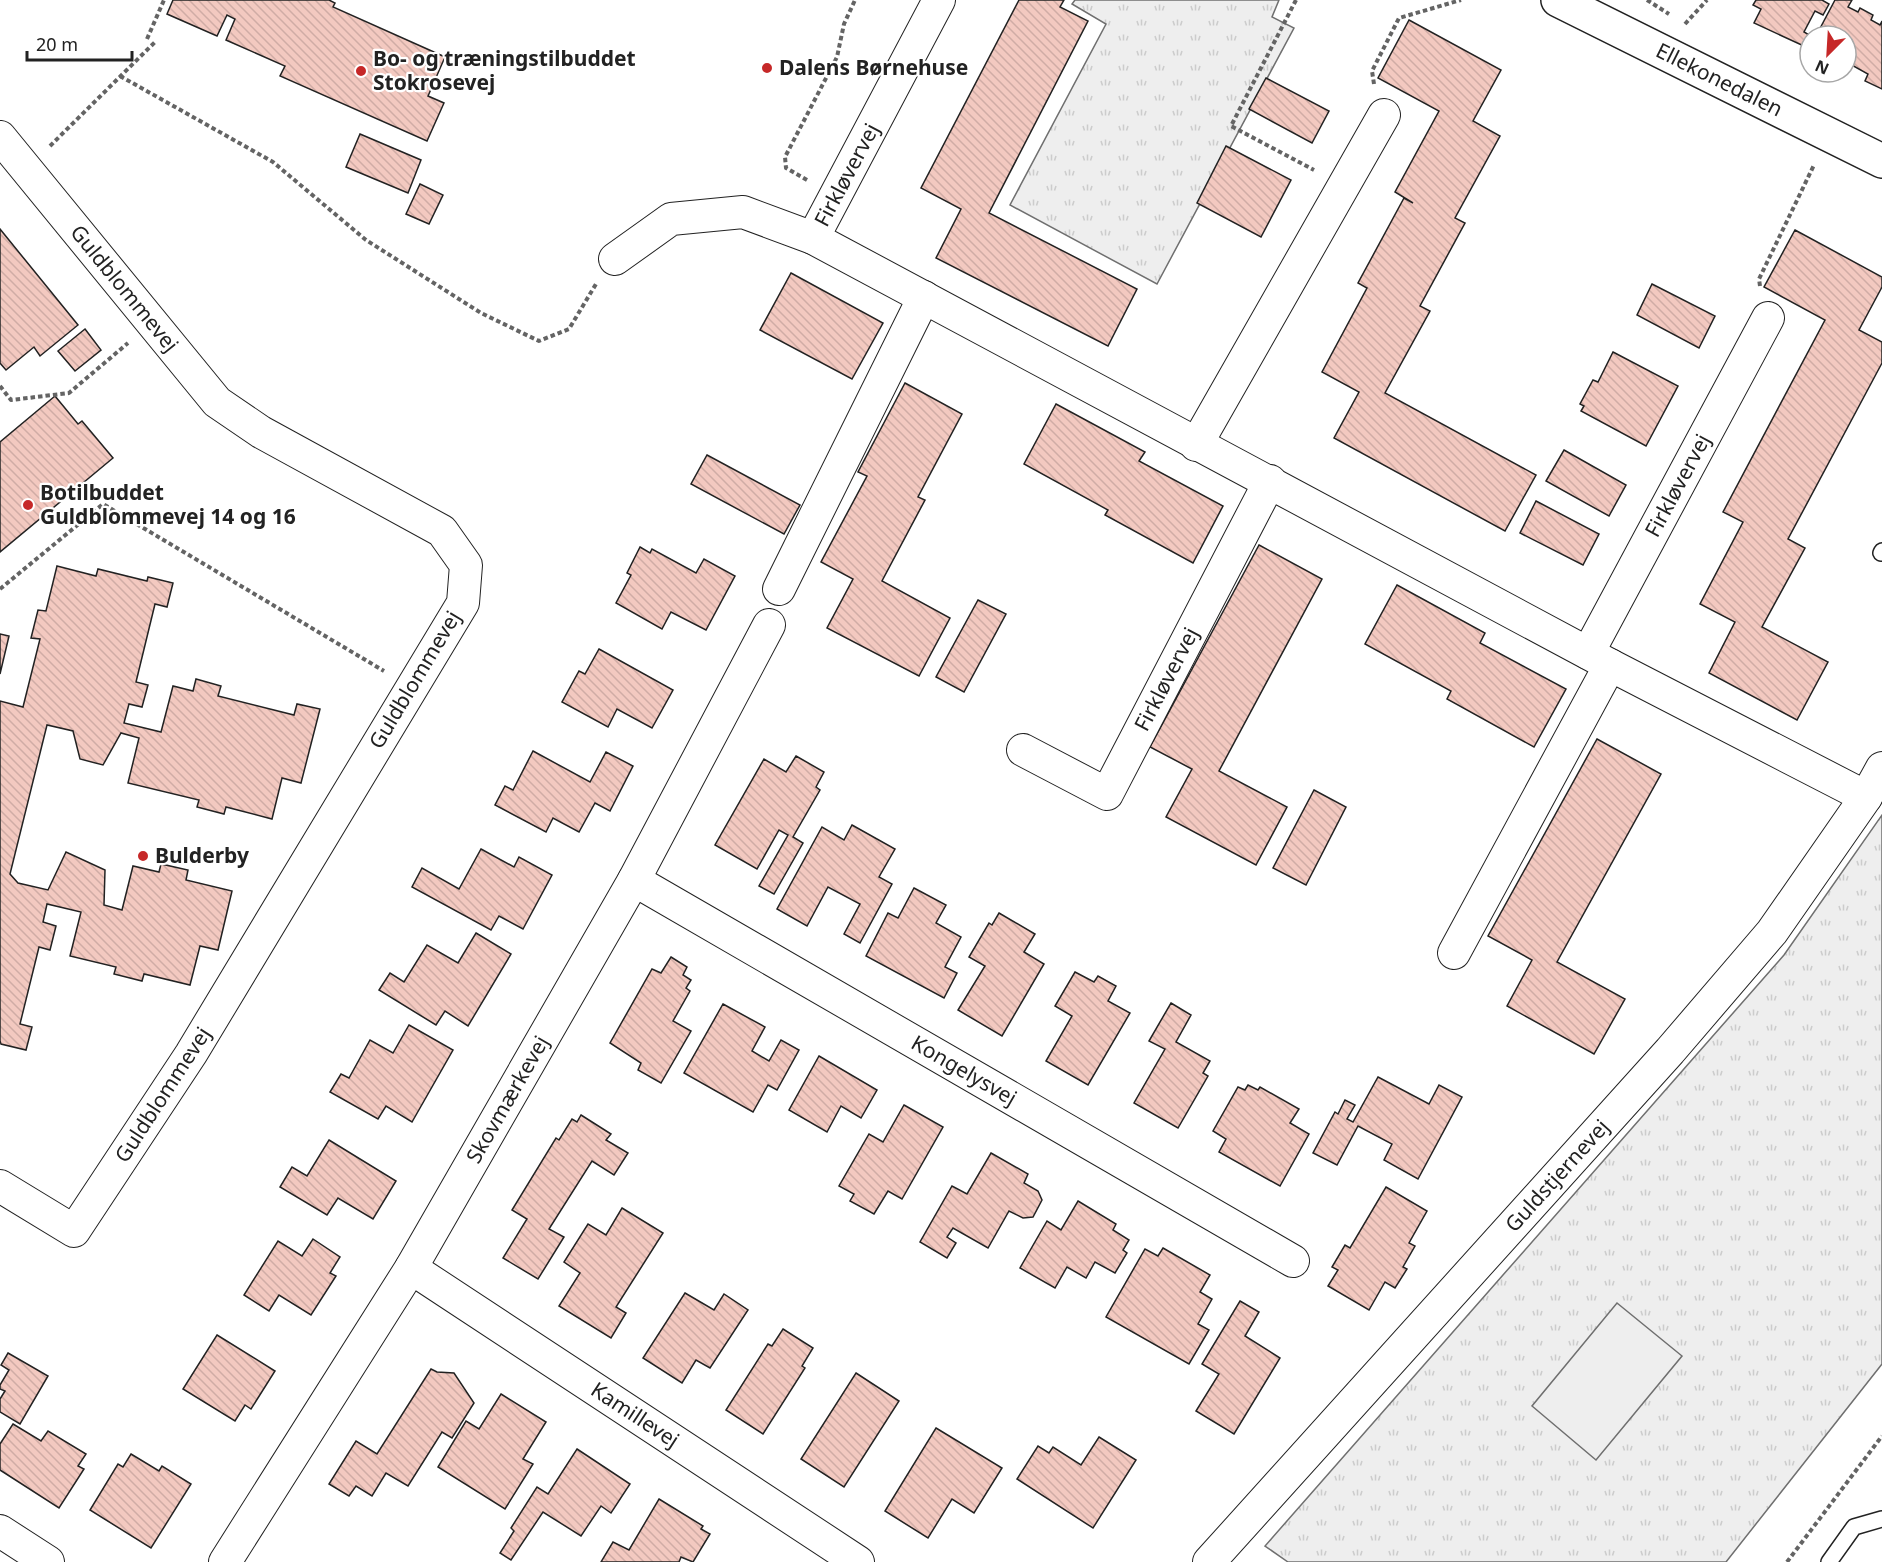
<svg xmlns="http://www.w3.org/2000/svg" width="1882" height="1562" font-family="'Noto Sans',sans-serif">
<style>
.grass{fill:url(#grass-tufts);stroke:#6f6f6f;stroke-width:1.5}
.garden{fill:#eee;stroke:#6f6f6f;stroke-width:1.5}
.building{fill:url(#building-back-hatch);stroke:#222;stroke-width:1.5}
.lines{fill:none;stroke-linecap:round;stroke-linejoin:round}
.lane-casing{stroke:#222;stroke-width:18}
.street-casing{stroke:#222;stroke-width:34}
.secondary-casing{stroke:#222;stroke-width:36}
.path{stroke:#646464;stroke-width:4;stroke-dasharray:4.5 3;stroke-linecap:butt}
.lane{stroke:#fff;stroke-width:15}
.street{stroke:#fff;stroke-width:32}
.secondary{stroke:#fff;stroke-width:33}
.poi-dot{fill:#c62828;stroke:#fff;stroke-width:2}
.labels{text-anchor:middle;stroke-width:4.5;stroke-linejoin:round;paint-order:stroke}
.poi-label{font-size:21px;font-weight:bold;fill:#222;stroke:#fff;text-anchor:start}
.street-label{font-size:21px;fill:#222;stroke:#fff}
</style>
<defs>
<pattern id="grass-tufts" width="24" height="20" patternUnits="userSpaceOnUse" patternTransform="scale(1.5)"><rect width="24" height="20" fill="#eee"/><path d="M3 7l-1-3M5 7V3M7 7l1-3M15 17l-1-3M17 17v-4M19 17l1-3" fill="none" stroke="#ccc"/></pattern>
<pattern id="building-back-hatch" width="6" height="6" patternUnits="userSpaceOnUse" patternTransform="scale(1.5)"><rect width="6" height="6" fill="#f3c9c0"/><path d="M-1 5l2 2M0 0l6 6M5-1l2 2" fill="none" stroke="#d0aca5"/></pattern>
</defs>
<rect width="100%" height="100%" fill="#fff"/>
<!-- grass -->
<g class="grass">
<path d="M1075 0H1279L1272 17 1294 28 1157 284 1010 205 1106 24 1072 4Z"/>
<path d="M1882 815V1364L1726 1562H1288L1265 1546 1784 955Z"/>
</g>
<!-- garden -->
<path class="garden" d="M1617 1303 1682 1356 1596 1460 1532 1406Z"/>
<!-- building -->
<g class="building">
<path d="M173 0H329L335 3 333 7 445 57 428 96 444 103 427 141 280 76 285 66 226 40 235 19 227 15 217 36 167 14Z"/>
<path d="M1019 0H1064L1060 7 1088 21 989 213 1137 289 1108 346 936 258 961 209 921 188Z"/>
<path d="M1756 0H1822L1829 4 1823 15 1815 11 1804 32 1811 36 1806 47 1754 23 1761 9 1753 5Z"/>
<path d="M1835 0H1852L1848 7 1858 12 1860 8 1873 15 1871 20 1880 25 1882 21V89L1865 81 1868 74 1850 64 1846 70V36H1816Z"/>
<path d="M1409 20 1501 70 1473 121 1500 136 1455 218 1465 223 1420 306 1430 311 1385 393 1536 475 1505 531 1334 438 1359 392 1322 372 1367 288 1358 283 1404 198 1413 203 1395 192 1439 111 1378 78Z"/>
<path d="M1266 78 1329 111 1312 143 1249 109Z"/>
<path d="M360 134 421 160 408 193 346 167Z"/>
<path d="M1226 146 1291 180 1261 237 1197 203Z"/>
<path d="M420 184 443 195 429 224 406 214Z"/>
<path d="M0 229 78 325 40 356 34 347 6 370 0 363Z"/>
<path d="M1795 230 1882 277V287L1859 330 1882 342V363L1788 539 1805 548 1762 627 1828 662 1797 720 1709 673 1735 622 1700 604 1743 522 1723 512 1825 320 1764 287Z"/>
<path d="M791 273 883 323 852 379 760 330Z"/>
<path d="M1652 284 1715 316 1699 348 1637 315Z"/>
<path d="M85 329 101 350 75 371 58 351Z"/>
<path d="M1613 352 1678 386 1646 446 1581 411 1584 406 1580 404 1593 380 1598 382Z"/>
<path d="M905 383 962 414 918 497 925 500 882 581 950 618 919 676 827 628 853 579 821 562 867 476 858 472Z"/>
<path d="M55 396 78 424 82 421 113 458 0 552V442Z"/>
<path d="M1056 404 1145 452 1139 461 1223 506 1193 563 1105 515 1108 510 1024 464Z"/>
<path d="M1564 450 1626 485 1609 516 1546 481Z"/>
<path d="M707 455 800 505 784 534 691 484Z"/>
<path d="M1536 501 1599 534 1583 565 1520 533Z"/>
<path d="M1259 545 1322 579 1219 771 1287 807 1256 865 1166 817 1192 769 1150 747Z"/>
<path d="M640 547 650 553 652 549 696 573 704 559 735 576 706 630 671 612 662 629 616 603 631 575 627 573Z"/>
<path d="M57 566 96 576 98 569 147 581 148 577 173 583 167 607 155 604 136 682 148 685 142 707 129 704 124 723 161 732 173 686 193 691 196 679 221 686 218 696 294 715 297 704 320 709 301 783 282 778 272 819 226 807 224 814 197 807 199 800 128 783 139 738 121 733 103 765 80 759 73 731 47 725 10 874 18 883 48 890 66 852 105 870 104 905 122 910 133 866 159 872 161 864 188 870 186 880 232 891 218 950 200 946 190 985 144 974 142 981 114 974 116 967 70 956 81 912 47 904 43 922 56 926 50 950 39 947 20 1024 32 1027 26 1050 1 1044 0 1041V701L23 707 40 639 31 638 38 610 46 611Z"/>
<path d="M1397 585 1485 633 1480 643 1566 689 1534 747 1447 699 1451 691 1365 644Z"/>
<path d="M978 600 1006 614 964 692 936 677Z"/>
<path d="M0 634 9 636 0 674Z"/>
<path d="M599 649 673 690 652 728 617 709 608 727 562 702 579 671 585 674Z"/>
<path d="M1597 739 1661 774 1557 962 1625 999 1594 1054 1507 1006 1532 960 1488 936Z"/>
<path d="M533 751 590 782 606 752 633 766 610 811 595 803 579 832 553 818 546 832 495 805 505 786 513 790Z"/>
<path d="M796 756 824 772 816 787 820 790 793 837 803 843 774 894 759 886 788 835 779 830 757 869 715 845 764 759 786 772Z"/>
<path d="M1314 790 1346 807 1306 885 1273 868Z"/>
<path d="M852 825 895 849 879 877 892 884 860 943 844 934 860 904 828 887 807 926 777 909 822 827 844 840Z"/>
<path d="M481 849 514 867 519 857 552 875 523 929 499 916 491 930 412 887 422 868 459 889Z"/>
<path d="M914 888 946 905 936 923 961 937 945 967 957 973 944 998 866 956 888 913 898 918Z"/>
<path d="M999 913 1035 934 1024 952 1044 964 1002 1036 958 1010 985 966 969 957 989 923 992 925Z"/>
<path d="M476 933 511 954 468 1026 445 1011 436 1025 379 990 390 973 404 982 427 945 458 963Z"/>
<path d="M671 957 687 967 683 975 691 980 686 988 690 991 673 1021 691 1031 661 1083 638 1070 641 1063 610 1043 652 969 661 973Z"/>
<path d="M1075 972 1094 982 1098 976 1116 986 1108 1001 1130 1013 1088 1085 1046 1061 1072 1016 1055 1006Z"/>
<path d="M1171 1003 1191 1015 1176 1042 1210 1061 1203 1073 1208 1076 1178 1128 1134 1103 1165 1049 1149 1041Z"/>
<path d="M723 1004 765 1027 752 1051 769 1061 781 1040 799 1050 777 1090 768 1085 753 1112 684 1073Z"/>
<path d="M409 1025 453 1050 412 1122 386 1106 378 1119 330 1092 341 1074 349 1078 370 1040 393 1053Z"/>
<path d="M819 1056 877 1090 861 1118 841 1106 827 1132 789 1110Z"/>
<path d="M1378 1077 1429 1104 1439 1085 1462 1097 1418 1179 1384 1160 1392 1144 1358 1126 1337 1165 1313 1153 1335 1112 1338 1114 1345 1100 1355 1105 1347 1119 1353 1122Z"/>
<path d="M1248 1085 1258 1090 1260 1087 1299 1109 1290 1123 1309 1134 1280 1186 1219 1152 1226 1139 1213 1131 1238 1087 1245 1090Z"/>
<path d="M904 1105 943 1127 902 1199 888 1191 874 1214 850 1201 854 1194 839 1186 869 1134 883 1142Z"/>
<path d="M581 1115 611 1134 606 1140 628 1153 614 1175 592 1161 549 1229 564 1237 538 1279 503 1258 527 1219 512 1210 556 1138 559 1140 572 1119 577 1122Z"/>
<path d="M329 1140 396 1181 373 1219 338 1198 327 1215 280 1187 292 1167 307 1176Z"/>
<path d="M991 1153 1028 1174 1024 1183 1038 1191 1042 1200 1033 1217 1023 1218 1009 1211 988 1248 953 1228 947 1237 956 1243 947 1258 920 1242 952 1186 967 1194Z"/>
<path d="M1386 1187 1427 1211 1409 1243 1415 1246 1403 1267 1407 1269 1395 1288 1385 1282 1369 1310 1328 1286 1338 1270 1332 1267 1345 1245 1350 1248Z"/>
<path d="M1078 1201 1116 1224 1113 1230 1129 1240 1123 1250 1127 1253 1115 1273 1095 1262 1086 1278 1067 1267 1055 1288 1020 1268 1047 1221 1061 1230Z"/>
<path d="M622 1208 663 1233 616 1307 626 1313 611 1338 559 1306 580 1273 564 1262 588 1224 606 1235Z"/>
<path d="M313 1239 340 1257 330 1273 336 1276 311 1315 279 1295 269 1311 244 1295 278 1241 302 1256Z"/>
<path d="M1163 1248 1210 1275 1200 1292 1212 1299 1198 1324 1209 1330 1189 1364 1106 1317 1145 1249 1158 1256Z"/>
<path d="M685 1293 714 1310 724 1294 748 1310 710 1368 696 1360 682 1383 643 1358Z"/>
<path d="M1240 1301 1259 1312 1245 1336 1280 1358 1234 1434 1196 1411 1219 1374 1202 1364Z"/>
<path d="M783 1329 813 1348 802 1366 805 1368 763 1434 726 1410 768 1344 772 1346Z"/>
<path d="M217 1335 275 1371 251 1409 245 1405 235 1421 183 1389Z"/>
<path d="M8 1353 48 1376 20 1424 0 1412V1399L5 1391 0 1389V1385L9 1370 1 1365Z"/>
<path d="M431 1369 437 1372 454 1373 474 1403 452 1438 442 1432 408 1486 386 1473 372 1496 356 1486 349 1496 329 1484 356 1441 377 1454Z"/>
<path d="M856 1373 899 1401 844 1487 801 1459Z"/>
<path d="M501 1394 546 1422 523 1459 533 1464 505 1509 438 1467 466 1421 479 1429Z"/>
<path d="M13 1424 41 1441 48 1431 86 1454 78 1466 84 1469 59 1508 0 1470V1444Z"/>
<path d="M936 1428 1002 1468 974 1513 952 1499 928 1538 885 1511Z"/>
<path d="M1099 1437 1136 1460 1093 1528 1017 1479 1038 1446 1049 1453 1053 1447 1081 1465Z"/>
<path d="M577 1449 630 1484 611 1513 601 1506 581 1536 543 1512 511 1560 500 1553 514 1531 511 1528 537 1487 548 1494Z"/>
<path d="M131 1454 159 1471 162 1466 191 1484 151 1548 90 1510 118 1464 123 1467Z"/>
<path d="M659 1499 703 1526 701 1529 710 1534 693 1562 681 1557 679 1562H601L613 1542 629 1550Z"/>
</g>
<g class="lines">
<defs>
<g id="lane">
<path d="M1881 553 1882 551"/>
<path d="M1829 1562 1854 1527 1882 1519"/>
</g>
<g id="street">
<path d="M939 0 813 238 1610 665 1866 797"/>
<path id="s1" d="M0 137 217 402 261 432 442 531 466 565 463 603 191 1054 74 1231 0 1186"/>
<path d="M615 259 671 219 743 212 813 238"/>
<path d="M1196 445 1384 115"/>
<path d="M779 589 924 297"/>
<path id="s2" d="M1588 653 1768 318"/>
<path id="s3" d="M1023 750 1107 794 1270 481"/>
<path id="s4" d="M634 880 1293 1261"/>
<path d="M1454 953 1610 665"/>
<path id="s5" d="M411 1268 858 1562"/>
<path d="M0 1531 48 1562"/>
<path id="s6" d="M225 1562 411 1268 634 880 769 625"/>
<path id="s7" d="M1209 1562 1670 1051 1772 932 1866 797 1882 768"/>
</g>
<g id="secondary">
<path id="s8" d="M1558 0 1882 161"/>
</g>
</defs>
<!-- lane casing -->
<use href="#lane" class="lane-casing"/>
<!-- street casing -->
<use href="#street" class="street-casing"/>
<!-- secondary casing -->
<use href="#secondary" class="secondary-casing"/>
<!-- path -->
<g class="path">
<path d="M1296 0 1231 126 1314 170"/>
<path d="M1647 0 1669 14"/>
<path d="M1685 24 1707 0"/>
<path d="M147 39 164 0"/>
<path d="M120 76 273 162 366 240 481 313 539 341 569 329 596 284"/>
<path d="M1374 84 1372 71 1399 18 1461 0"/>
<path d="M50 146 155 42"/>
<path d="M807 180 786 168 785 157 837 57 844 24 855 0"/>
<path d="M1760 286 1759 279 1814 165"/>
<path d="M0 386 11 400 69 393 128 343"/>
<path d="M0 589 103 504 384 671"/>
<path d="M1787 1562 1882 1436"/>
</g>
<!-- lane -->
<use href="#lane" class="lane"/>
<!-- street -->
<use href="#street" class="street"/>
<!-- secondary -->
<use href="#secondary" class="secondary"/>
</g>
<!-- markers -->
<g class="poi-dot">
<circle cx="767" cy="68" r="6"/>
<circle cx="361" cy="71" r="6"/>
<circle cx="28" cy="505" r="6"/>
<circle cx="143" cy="856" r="6"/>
</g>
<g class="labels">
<!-- poi labels -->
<g class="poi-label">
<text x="373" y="66">Bo- og træningstilbuddet<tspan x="373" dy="24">Stokrosevej</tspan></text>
<text x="779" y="75">Dalens Børnehuse</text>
<text x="40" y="500">Botilbuddet<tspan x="40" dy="24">Guldblommevej 14 og 16</tspan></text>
<text x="155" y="863">Bulderby</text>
</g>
<!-- street labels -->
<g class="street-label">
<text dy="7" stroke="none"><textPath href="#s8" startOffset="180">Ellekonedalen</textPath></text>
<text transform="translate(847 175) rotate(-62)" y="7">Firkløvervej</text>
<text dy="7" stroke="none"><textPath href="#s1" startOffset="196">Guldblommevej</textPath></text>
<text dy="7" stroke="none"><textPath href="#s2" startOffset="190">Firkløvervej</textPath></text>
<text transform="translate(415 680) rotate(-59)" y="7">Guldblommevej</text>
<text dy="7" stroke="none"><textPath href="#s3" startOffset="224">Firkløvervej</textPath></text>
<text dy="7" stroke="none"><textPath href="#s4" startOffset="381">Kongelysvej</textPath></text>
<text transform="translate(163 1095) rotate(-57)" y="7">Guldblommevej</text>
<text dy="7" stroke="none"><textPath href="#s6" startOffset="542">Skovmærkevej</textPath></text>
<text dy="7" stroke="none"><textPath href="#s7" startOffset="520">Guldstjernevej</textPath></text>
<text dy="7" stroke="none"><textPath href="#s5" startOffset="268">Kamillevej</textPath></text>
</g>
</g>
<!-- north arrow -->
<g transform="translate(1828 54) rotate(204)"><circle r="28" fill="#ffffff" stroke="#a7a7a7" stroke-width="1.5"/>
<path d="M0-4.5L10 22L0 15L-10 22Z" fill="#c62828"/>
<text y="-9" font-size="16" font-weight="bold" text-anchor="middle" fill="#222222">N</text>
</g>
<!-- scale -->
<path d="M27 51v9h105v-9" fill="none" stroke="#222222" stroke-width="3"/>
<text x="36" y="51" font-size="18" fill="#222222" stroke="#ffffff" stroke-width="4.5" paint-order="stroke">20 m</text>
</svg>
